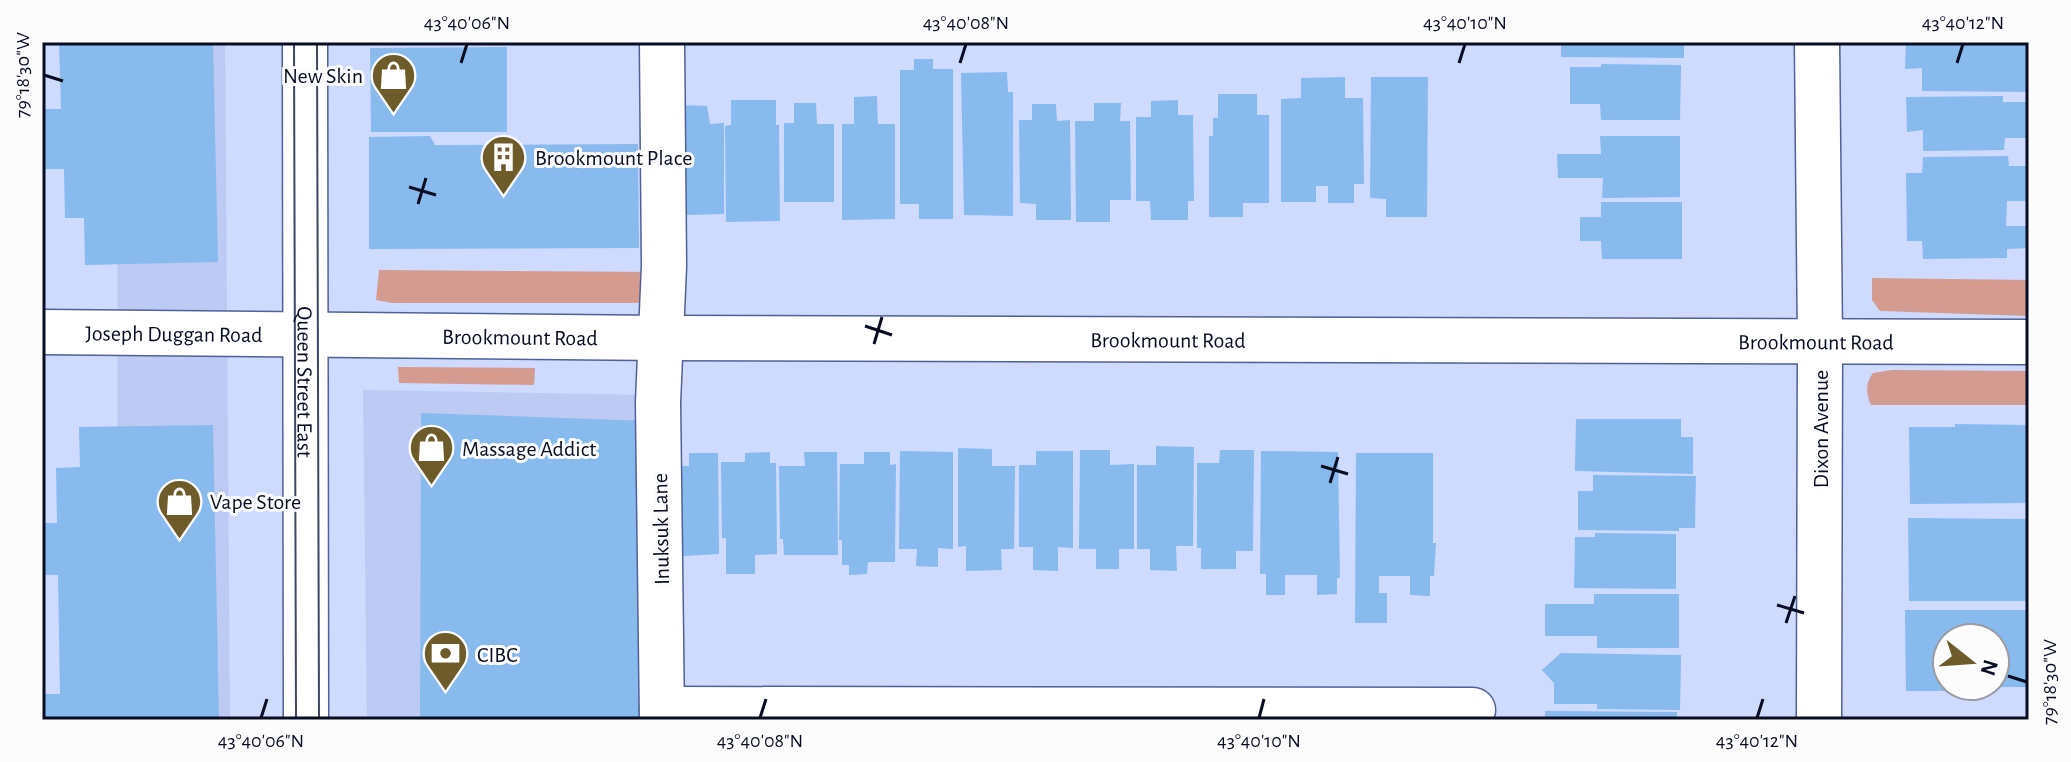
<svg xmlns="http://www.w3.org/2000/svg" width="2071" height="762" font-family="'Alegreya Sans',sans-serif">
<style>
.built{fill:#bdcaf3}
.green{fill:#d49b90}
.building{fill:#89baee}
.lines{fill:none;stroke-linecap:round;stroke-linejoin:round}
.minor-casing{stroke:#516096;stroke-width:47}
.major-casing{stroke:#516096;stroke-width:47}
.minor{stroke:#fff;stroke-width:44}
.major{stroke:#fff;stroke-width:44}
.tram{stroke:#404760;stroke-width:2}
.ticks{fill:none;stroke:#080d22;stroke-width:3}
.labels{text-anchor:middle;stroke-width:6;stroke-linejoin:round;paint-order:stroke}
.poi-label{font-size:22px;fill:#080d22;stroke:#fcfcfc;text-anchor:start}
.street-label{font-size:22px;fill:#080d22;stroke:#fcfcfc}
.neatline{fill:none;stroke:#080d22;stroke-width:3}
.ticks-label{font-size:20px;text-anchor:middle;fill:#080d22}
</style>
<rect width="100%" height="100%" fill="#cedaff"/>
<!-- built -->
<g class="built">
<path d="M117 42H225L230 720H118Z"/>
<path d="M363 390 653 395 652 720H367Z"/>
</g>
<!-- green -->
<g class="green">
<path d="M379 270 658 272 645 303H392L376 300Z"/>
<path d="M1872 278 2029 280V316L1880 311 1872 300Z"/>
<path d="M398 367 535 368 534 385 399 383Z"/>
<path d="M1892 370 2029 371V405H1871C1866 394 1865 383 1873 373Z"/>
</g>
<!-- building -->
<g class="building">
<path d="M59 42H213L218 262 85 265 84 218H65L64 169H42V109H61Z"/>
<path d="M1561 42H1684V58L1561 57Z"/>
<path d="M1906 42H2029V92L1922 91V68L1905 69Z"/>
<path d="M507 47V132H371L370 48Z"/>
<path d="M914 59H933V69H953V219H919V204H900V70H914Z"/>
<path d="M1601 64 1681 65 1680 120H1601L1600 104H1570V67H1601Z"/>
<path d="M1007 72 1008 92H1013V216L964 215 961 73Z"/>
<path d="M1345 77V98H1363L1364 184H1354V203H1328V186H1316V202H1281V99L1301 98V78Z"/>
<path d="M1371 77H1428L1427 217H1386V199L1370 198Z"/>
<path d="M1218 94H1257V115H1269V203H1243V217H1209V136H1213V118H1218Z"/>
<path d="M877 96 878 124H895V219L842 220V124H854V97Z"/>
<path d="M2003 96V102H2027V138H2005L2004 150 1923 151V130L1907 132 1906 97Z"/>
<path d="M731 100H776V125H779L780 221 726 222 725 126 731 125Z"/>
<path d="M1178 100V115H1193L1194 201H1188V220H1151L1150 201H1136V117H1151V101Z"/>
<path d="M794 103H816L817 124H834V202H784V123H794Z"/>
<path d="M1094 103H1121L1120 121H1130L1131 200H1110V222H1076L1075 121H1094Z"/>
<path d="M1032 104H1056L1057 121 1070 120 1071 220H1036V204L1020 203 1019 120H1032Z"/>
<path d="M681 105 707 106 710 124 724 123V214L686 215V203H673Z"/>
<path d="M430 136 435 145 638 144 639 248 369 249V137Z"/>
<path d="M1600 136H1680V197L1602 198 1603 178H1558L1557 154H1601Z"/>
<path d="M2008 156 2009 166H2028V201H2007L2006 226H2029V248L2007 249V258L1923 259 1922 241H1907L1906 173H1922L1923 157Z"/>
<path d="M1601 202H1682V259H1602L1601 241H1580V217H1601Z"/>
<path d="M421 413 649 421 644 720H420Z"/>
<path d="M1576 419H1681V437H1693V474L1575 471Z"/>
<path d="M1955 424 2029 425V503L1910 504 1909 427H1955Z"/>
<path d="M213 425 219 720H42V694H60L58 575H42V523H57L56 468 80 467 79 427Z"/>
<path d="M1156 446 1194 447 1193 546H1176L1177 571 1150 570V549H1137V465H1156Z"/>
<path d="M958 448 992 449V466H1015L1014 549H1001L1002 570 966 571V546L958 547Z"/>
<path d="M1080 450H1110V465L1134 464V549H1119V569H1096V549H1079Z"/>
<path d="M1220 450H1254L1253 551H1236V569H1201V548H1197V463H1219Z"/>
<path d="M900 451 953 452V549L938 548V567L916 566 917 549H899Z"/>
<path d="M1036 451H1073V548L1058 547V571L1033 570V547H1019V465H1036Z"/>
<path d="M1261 451 1338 452 1340 578H1337V594L1317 595V575H1285V595H1266V574H1260Z"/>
<path d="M770 452V463H776L777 554 755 555V574H726V538H722L721 462H745V453Z"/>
<path d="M804 452H837L838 555H784L783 539H780L779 466H805Z"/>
<path d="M864 452H890V465L896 464 895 562H868L867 574 849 575V565H842V540H839L840 464H864Z"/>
<path d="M689 453H718L719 554 666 557 664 466H689Z"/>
<path d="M1356 453H1433V543H1436L1434 576H1430V596L1410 595V576H1379V593H1387V623H1355Z"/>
<path d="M1593 475 1696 476 1695 528H1679V531L1578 530V491H1593Z"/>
<path d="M1908 518 2029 519V601H1909Z"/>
<path d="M1595 533 1676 534V589L1574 588 1575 537H1595Z"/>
<path d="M1594 594H1679V648H1597V636H1545V604H1594Z"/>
<path d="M1905 610H2027L2029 687H1995V638H1947V686H1980V691H1906Z"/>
<path d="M1561 653 1681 655 1680 710 1597 709V704H1554V683L1542 670Z"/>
<path d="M1545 711 1677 712V720H1545Z"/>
</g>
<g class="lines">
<defs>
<g id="minor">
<path d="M1817 42 1820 341 1819 720"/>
<path id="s1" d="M42 332 662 338 2029 342"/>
<path d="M662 709 1473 710"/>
<path d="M662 720 658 402 664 266 662 42"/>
</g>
<g id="major">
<path id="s2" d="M305 42 306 720"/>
</g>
</defs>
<!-- minor casing -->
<use href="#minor" class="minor-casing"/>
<!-- major casing -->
<use href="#major" class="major-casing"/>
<!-- minor -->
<use href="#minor" class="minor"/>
<!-- major -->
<use href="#major" class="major"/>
<!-- tram -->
<g class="tram">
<path d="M294 42 296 720"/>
<path d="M317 42 319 720"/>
</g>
</g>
<!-- ticks -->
<path class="ticks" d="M461 63 467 44M960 63 966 44M1459 63 1465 44M1957 63 1963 44M44 75 63 81M409 187 436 195M418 204 426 178M865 326 892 335M874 344 882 317M1321 466 1348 474M1330 483 1338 457M1777 605 1804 613M1786 623 1795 596M2008 676 2027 682M261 718 267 699M760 718 766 699M1259 718 1264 699M1757 718 1763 699"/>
<!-- icons -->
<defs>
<symbol id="shop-pin" viewBox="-11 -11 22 30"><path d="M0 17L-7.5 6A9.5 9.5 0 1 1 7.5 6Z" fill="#6d5c2a" stroke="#fcfcfc"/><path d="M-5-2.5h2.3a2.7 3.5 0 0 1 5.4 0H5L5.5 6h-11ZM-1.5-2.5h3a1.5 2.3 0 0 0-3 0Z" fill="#fff"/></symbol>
<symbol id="building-pin" viewBox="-11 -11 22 30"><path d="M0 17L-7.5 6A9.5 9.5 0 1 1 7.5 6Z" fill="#6d5c2a" stroke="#fcfcfc"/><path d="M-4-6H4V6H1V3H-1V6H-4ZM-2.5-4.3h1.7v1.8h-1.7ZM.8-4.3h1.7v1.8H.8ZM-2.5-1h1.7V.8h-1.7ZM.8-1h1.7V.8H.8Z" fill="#fff"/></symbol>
<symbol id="bank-pin" viewBox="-11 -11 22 30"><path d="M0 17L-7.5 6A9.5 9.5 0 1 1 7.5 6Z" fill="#6d5c2a" stroke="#fcfcfc"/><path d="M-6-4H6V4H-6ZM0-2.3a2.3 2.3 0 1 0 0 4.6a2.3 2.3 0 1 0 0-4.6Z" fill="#fff"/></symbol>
</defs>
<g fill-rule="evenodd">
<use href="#shop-pin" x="368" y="50" width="51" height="69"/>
<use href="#building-pin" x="478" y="132" width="51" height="69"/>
<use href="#shop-pin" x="406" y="422" width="51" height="69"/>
<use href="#shop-pin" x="154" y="476" width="51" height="69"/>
<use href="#bank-pin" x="420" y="628" width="51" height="69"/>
</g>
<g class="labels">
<!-- poi labels -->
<g class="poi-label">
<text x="363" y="83" text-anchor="end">New Skin</text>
<text x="535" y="165">Brookmount Place</text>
<text x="462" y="456">Massage Addict</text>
<text x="210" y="509">Vape Store</text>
<text x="477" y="662">CIBC</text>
</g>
<!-- street labels -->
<g class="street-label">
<text dy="8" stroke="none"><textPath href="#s1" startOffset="132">Joseph Duggan Road</textPath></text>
<text dy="8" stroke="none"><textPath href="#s1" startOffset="478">Brookmount Road</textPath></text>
<text dy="8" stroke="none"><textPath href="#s1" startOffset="1126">Brookmount Road</textPath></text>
<text dy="8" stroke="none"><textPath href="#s1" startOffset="1774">Brookmount Road</textPath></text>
<text dy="8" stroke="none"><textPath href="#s2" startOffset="340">Queen Street East</textPath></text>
<text transform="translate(1820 429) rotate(-90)" y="8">Dixon Avenue</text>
<text transform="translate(660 529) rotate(-91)" y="8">Inuksuk Lane</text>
</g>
</g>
<!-- border -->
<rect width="2071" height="762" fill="none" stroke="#fcfcfc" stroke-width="88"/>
<!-- north arrow -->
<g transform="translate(1971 662) rotate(107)"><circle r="38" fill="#fcfcfc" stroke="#9a9ca5" stroke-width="2"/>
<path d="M0-6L14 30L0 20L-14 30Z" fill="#6d5c2a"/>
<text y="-12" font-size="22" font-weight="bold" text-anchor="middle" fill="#080d22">N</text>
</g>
<rect x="44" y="44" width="1983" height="674" class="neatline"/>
<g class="ticks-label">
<text x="467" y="29">43°40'06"N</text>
<text x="966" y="29">43°40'08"N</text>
<text x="1465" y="29">43°40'10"N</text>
<text x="1963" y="29">43°40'12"N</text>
<text transform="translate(22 75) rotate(-90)" y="7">79°18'30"W</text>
<text transform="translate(2049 682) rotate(-90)" y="7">79°18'30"W</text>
<text x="261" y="747">43°40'06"N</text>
<text x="760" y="747">43°40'08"N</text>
<text x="1259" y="747">43°40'10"N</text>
<text x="1757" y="747">43°40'12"N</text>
</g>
</svg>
